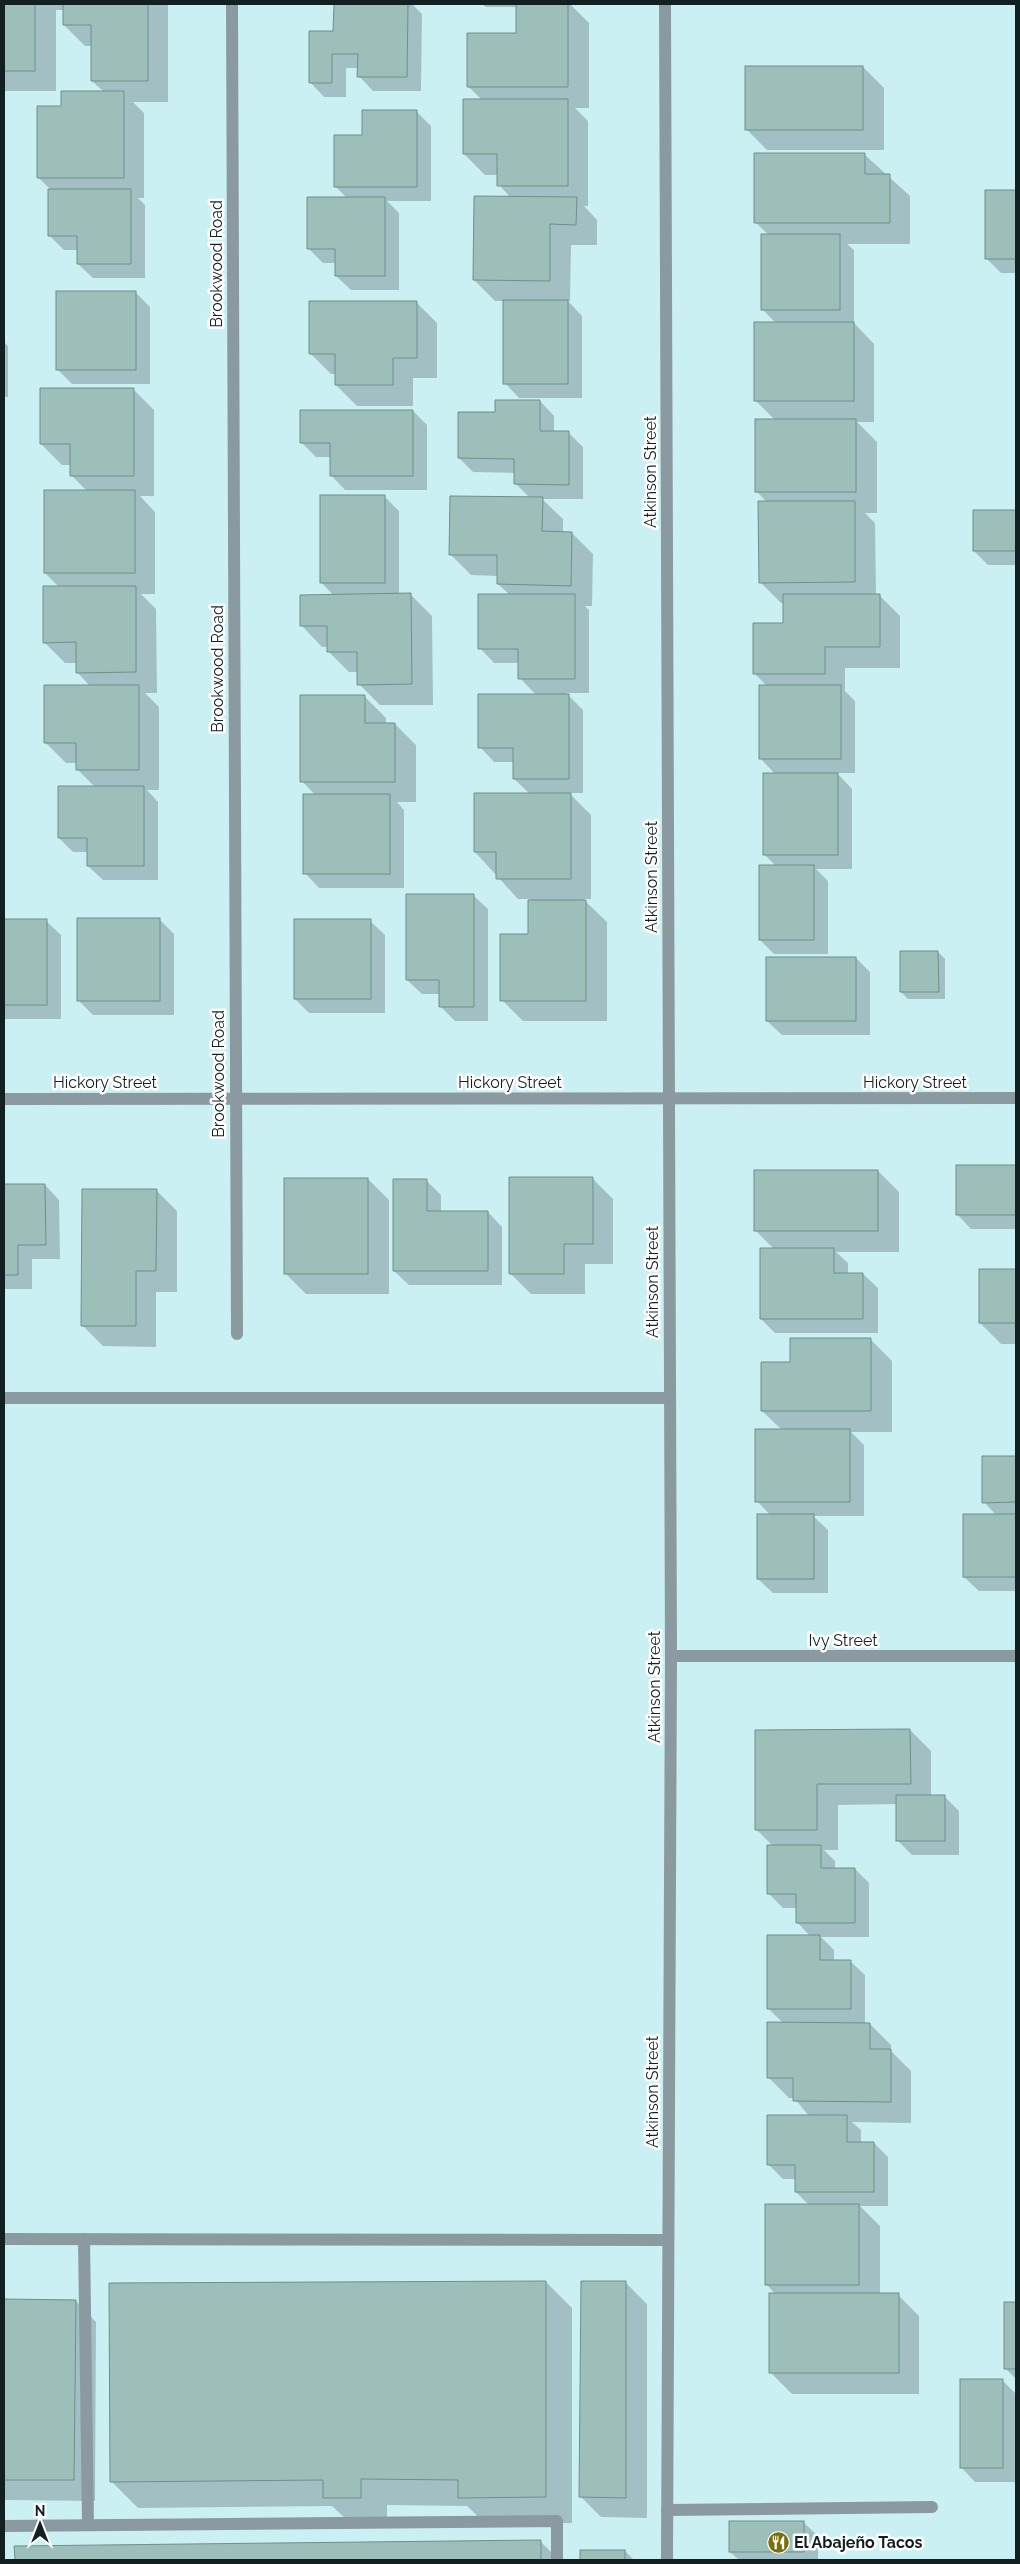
<svg xmlns="http://www.w3.org/2000/svg" width="1020" height="2564" font-family="Raleway,sans-serif">
<style>
.shadow{fill:#0003}
.building{fill:#9cbfba;stroke:#6e908b}
.lines{fill:none;stroke-linecap:round;stroke-linejoin:round}
.service{stroke:#8b9aa1;stroke-width:12}
.minor{stroke:#8b9aa1;stroke-width:12}
.tertiary{stroke:#8b9aa1;stroke-width:12}
.labels{text-anchor:middle;stroke-width:5;stroke-linejoin:round;paint-order:stroke}
.street-label{font-size:16px;fill:#122022;stroke:#fff}
.poi-label{font-size:16px;font-weight:bold;fill:#122022;stroke:#fff;text-anchor:start}
</style>
<rect width="100%" height="100%" fill="#cbf0f4"/>
<!-- shadow -->
<g class="shadow">
<path d="M4 4H168V102H133L144 113V198H138L145 205V278H93L78 264V250H64L49 235 51 190 38 177 62 107 104 92 92 81V46H85L64 25V10H56V91H4Z"/>
<path d="M335 4H412L422 14 421 91H373L359 76V68H346V97H324L310 82 334 33Z"/>
<path d="M482 4H570L589 23V108H575L588 121V206H584L597 220V245H571L570 301H568L582 316V398H519L505 383V301H495L474 280 511 198 499 185V175H485L464 154 482 100 469 87 517 34V7H486Z"/>
<path d="M863 67 884 88V150H767L746 129Z"/>
<path d="M416 111 431 126V201H387L399 213V290H351L336 276V263H323L309 249 347 198 335 186 363 136Z"/>
<path d="M864 154 910 196V244H847L854 250V323L874 344V422H857L877 442V513H865L875 523 876 595H879L900 616V668H845V691L855 701V773H837L852 789V869H816L828 881V954H774L760 940 776 866 764 854 775 774 760 758 767 686 754 673 785 624V603H781L760 582 767 502 757 492 776 421 756 401 776 323 762 309 769 235 756 223Z"/>
<path d="M986 191H1016V273H1001L986 258Z"/>
<path d="M136 293 150 307V384H72L58 370Z"/>
<path d="M416 302 437 323V378H413V406H357L336 385V374H331L310 353Z"/>
<path d="M4 342 8 346V397H4Z"/>
<path d="M133 389 154 410V496H140L155 512V594H141L156 609 157 693H145L159 707V790H147L158 802V880H103L88 866V852H73L59 838 95 787 77 769V763H66L45 742 90 686 77 672V663H65L44 642 60 588 45 573 87 491 71 475V465H62L41 444Z"/>
<path d="M540 401 554 416V433H569L583 447V499H542L563 519V533H572L593 554 592 606H585L589 610V693H566L583 710V793H569L591 815V899H583L607 922V1021H523L502 1000 529 936V899H518L475 852 530 794 514 779V762H494L480 747 536 695 520 678V663H494L480 648 510 595 498 584V576L471 575 450 554 530 498 516 484V473L473 472 459 458 496 413Z"/>
<path d="M413 411 427 425V490H345L331 475V457H316L302 443Z"/>
<path d="M384 496 399 511V595H411L432 616 433 705H380L359 684 358 672H349L328 651V647H322L302 626 334 596 321 582Z"/>
<path d="M974 511H1016V565H988L974 551Z"/>
<path d="M365 697 386 718V724H395L416 745V802H397L404 810V888H319L305 873 316 796 302 781Z"/>
<path d="M473 895 488 909V1021H455L440 1006V994H422L407 980Z"/>
<path d="M159 919 174 934V1015H93L78 1000Z"/>
<path d="M4 921H46L61 935V1019H4Z"/>
<path d="M370 921 385 935V1013H309L295 999Z"/>
<path d="M938 952 945 959V999H908L901 992Z"/>
<path d="M856 958 870 972V1035H782L767 1021Z"/>
<path d="M957 1166H1016V1229H971L957 1214Z"/>
<path d="M878 1171 899 1192V1252H836L848 1263V1274H863L878 1288V1333H775L761 1319 774 1249 756 1231Z"/>
<path d="M592 1178 613 1199V1264H585V1294H531L510 1273Z"/>
<path d="M368 1179 389 1200V1294H306L285 1273Z"/>
<path d="M427 1181 441 1195V1212H488L502 1227V1285H409L394 1271Z"/>
<path d="M4 1185H45L59 1200 60 1259H32V1289H4Z"/>
<path d="M156 1190 177 1211V1292H156V1347L103 1346 82 1325Z"/>
<path d="M980 1270H1016V1344H1001L980 1323Z"/>
<path d="M871 1340 892 1361V1432H851L864 1445V1516H813L828 1530V1593H773L758 1579 771 1516 757 1501 782 1430 762 1411 791 1363Z"/>
<path d="M983 1457H1016V1591H979L964 1577 997 1516 984 1502Z"/>
<path d="M910 1730 931 1751V1796H944L959 1811V1855H912L898 1841V1804L838 1805V1850H824L835 1861V1869H855L869 1883V1937H821L834 1950V1961H850L865 1975V2024H870L891 2045V2051L911 2071V2123L852 2122 861 2130V2143H874L888 2157V2206H860L880 2226V2295H898L919 2316V2394H792L771 2373 776 2295 767 2285 809 2205 796 2192V2179H783L768 2164 809 2116 794 2098H789L768 2077 783 2023 768 2008 810 1936 797 1922V1908H783L768 1893 774 1847 757 1830 756 1731Z"/>
<path d="M546 2282 572 2308V2523H485L467 2506 387 2505V2524H351L332 2506 138 2508 111 2481Z"/>
<path d="M626 2283 647 2304V2518L601 2517 580 2496Z"/>
<path d="M4 2300 76 2301 96 2322 95 2501 6 2500 4 2498Z"/>
<path d="M1005 2303H1016V2379L1005 2368Z"/>
<path d="M1002 2380 1016 2394V2482H975L961 2467Z"/>
<path d="M803 2522 818 2536V2560H739L730 2552Z"/>
<path d="M540 2541 559 2560H16V2547Z"/>
<path d="M581 2551H625L634 2560H581Z"/>
</g>
<!-- building -->
<g class="building">
<rect x="4" y="4" width="31" height="67"/>
<path d="M63 4H148V81H91V25H63Z"/>
<path d="M334 4H408L407 77H357L358 54H332V83H309V31H333Z"/>
<path d="M516 4H568V87H467V33H516Z"/>
<rect x="745" y="66" width="118" height="64"/>
<path d="M61 91H124V178H37V106H61Z"/>
<path d="M463 99H568V186H497V154H463Z"/>
<path d="M362 110H417V187H334V135H362Z"/>
<path d="M754 153H865V174H890V223H754Z"/>
<path d="M48 189H131V264H77V236H48Z"/>
<rect x="985" y="190" width="31" height="69"/>
<path d="M474 196 577 197 576 225 550 224V281L473 280Z"/>
<path d="M307 197H385V276H335V249H307Z"/>
<rect x="761" y="234" width="79" height="76"/>
<rect x="56" y="291" width="80" height="79"/>
<rect x="503" y="300" width="65" height="84"/>
<path d="M309 301H417V358H393V385H335V354H309Z"/>
<rect x="754" y="322" width="100" height="79"/>
<path d="M40 388H134V476H70V444H40Z"/>
<path d="M495 400H540V431H569V485L514 484V459L458 458V412H495Z"/>
<path d="M300 410H413V476H330V443H300Z"/>
<rect x="755" y="419" width="101" height="73"/>
<rect x="44" y="490" width="91" height="83"/>
<rect x="320" y="495" width="65" height="88"/>
<path d="M450 496 543 497 542 531 572 532 571 586 497 584V555H449Z"/>
<path d="M758 501H855V582L759 583Z"/>
<rect x="973" y="510" width="43" height="41"/>
<path d="M43 586H136V672L76 673V642L43 643Z"/>
<path d="M411 593 412 684 357 685V652H327V626H300V595Z"/>
<path d="M478 594H575V679H518V649H478Z"/>
<path d="M783 594H880V647H825V674H753V623H783Z"/>
<path d="M44 685H139V770H76V743H44Z"/>
<rect x="759" y="685" width="82" height="74"/>
<path d="M478 694H569V779H513V748H478Z"/>
<path d="M300 695H365V723H395V782H300Z"/>
<rect x="763" y="773" width="75" height="82"/>
<path d="M58 786H144V866H87V838H58Z"/>
<path d="M474 793H571V879H496V852H474Z"/>
<rect x="303" y="794" width="87" height="80"/>
<rect x="759" y="865" width="55" height="75"/>
<path d="M406 894H474V1007H439V980H406Z"/>
<path d="M528 900H586V1001H500V934H528Z"/>
<rect x="77" y="918" width="83" height="83"/>
<rect x="4" y="919" width="43" height="86"/>
<rect x="294" y="919" width="77" height="80"/>
<path d="M900 951H938L939 992H900Z"/>
<rect x="766" y="957" width="90" height="64"/>
<rect x="956" y="1165" width="60" height="50"/>
<rect x="754" y="1170" width="124" height="61"/>
<path d="M509 1177H593V1244H564V1274H509Z"/>
<rect x="284" y="1178" width="84" height="96"/>
<path d="M393 1179H427V1211H488V1271H393Z"/>
<path d="M4 1184H45L46 1245H18V1275H4Z"/>
<path d="M82 1189H157L156 1271H136V1326H81Z"/>
<path d="M760 1248H834V1273H863V1319H760Z"/>
<rect x="979" y="1269" width="37" height="54"/>
<path d="M790 1338H871V1411H761V1362H790Z"/>
<rect x="755" y="1429" width="95" height="73"/>
<path d="M982 1456H1016V1502L982 1503Z"/>
<rect x="757" y="1514" width="57" height="65"/>
<rect x="963" y="1514" width="53" height="63"/>
<path d="M910 1729 911 1784H817V1830H755V1730Z"/>
<rect x="896" y="1795" width="49" height="46"/>
<path d="M767 1845H821V1868H855V1923H796V1894H767Z"/>
<path d="M767 1935H820V1960H851V2009H767Z"/>
<path d="M767 2022 870 2023V2049H891V2102L793 2101V2078H767Z"/>
<path d="M767 2115H847V2142H874V2192H795V2165H767Z"/>
<rect x="765" y="2204" width="94" height="81"/>
<path d="M546 2281V2497L458 2498V2480L361 2479V2498H323V2480L110 2482 109 2283Z"/>
<path d="M581 2281H626V2498L579 2497Z"/>
<rect x="769" y="2293" width="130" height="80"/>
<path d="M4 2299 76 2300 74 2480H4Z"/>
<rect x="1004" y="2302" width="12" height="67"/>
<rect x="960" y="2379" width="43" height="89"/>
<rect x="729" y="2521" width="75" height="31"/>
<path d="M541 2540V2560H15L14 2546Z"/>
<rect x="580" y="2550" width="45" height="10"/>
</g>
<g class="lines">
<!-- service -->
<g class="service">
<path d="M4 1398H669"/>
<path d="M4 2239 668 2240"/>
<path d="M84 2239 88 2525"/>
<path d="M667 2510 932 2507"/>
<path d="M4 2526 557 2521V2560"/>
</g>
<!-- minor -->
<g class="minor">
<path d="M232 4 237 1334"/>
<path d="M4 1099 1016 1098"/>
<path d="M671 1656H1016"/>
</g>
<!-- tertiary -->
<path class="tertiary" d="M665 4 671 1656 667 2560"/>
</g>
<!-- icons -->
<defs>
<symbol id="restaurant-disc" viewBox="-11 -11 22 22"><circle r="9.5" fill="#796f0d" stroke="#fff"/><path d="M-5-6h1v4h1v-4h1v4h1v-4h1v5L-1.5 .5V6h-2V.5L-5-1ZM5-6V6H3V1.5H1.5Q1.5-4 5-6Z" fill="#fff"/></symbol>
</defs>
<g fill-rule="evenodd">
<use href="#restaurant-disc" x="766" y="2530" width="25" height="25"/>
</g>
<g class="labels">
<!-- street labels -->
<g class="street-label">
<text transform="translate(216 264) rotate(-90)" y="6">Brookwood Road</text>
<text transform="translate(650 472) rotate(-90)" y="6">Atkinson Street</text>
<text transform="translate(217 669) rotate(-90)" y="6">Brookwood Road</text>
<text transform="translate(651 877) rotate(-90)" y="6">Atkinson Street</text>
<text transform="translate(218 1074) rotate(-90)" y="6">Brookwood Road</text>
<text x="105" y="1088">Hickory Street</text>
<text x="510" y="1088">Hickory Street</text>
<text x="915" y="1088">Hickory Street</text>
<text transform="translate(652 1282) rotate(-90)" y="6">Atkinson Street</text>
<text x="843" y="1646">Ivy Street</text>
<text transform="translate(654 1687) rotate(-90)" y="6">Atkinson Street</text>
<text transform="translate(652 2092) rotate(-90)" y="6">Atkinson Street</text>
</g>
<!-- poi labels -->
<g class="poi-label">
<text x="794" y="2548">El Abajeño Tacos</text>
</g>
</g>
<!-- border -->
<rect width="1020" height="2564" fill="none" stroke="#122022" stroke-width="10"/>
<!-- north arrow -->
<g transform="translate(40 2524)" stroke="#ffffff" stroke-width="4" paint-order="stroke">
<path d="M0-4L9 19L0 12L-9 19Z" fill="#122022"/>
<text y="-8" font-size="14" font-weight="bold" text-anchor="middle" fill="#122022">N</text>
</g>
</svg>
